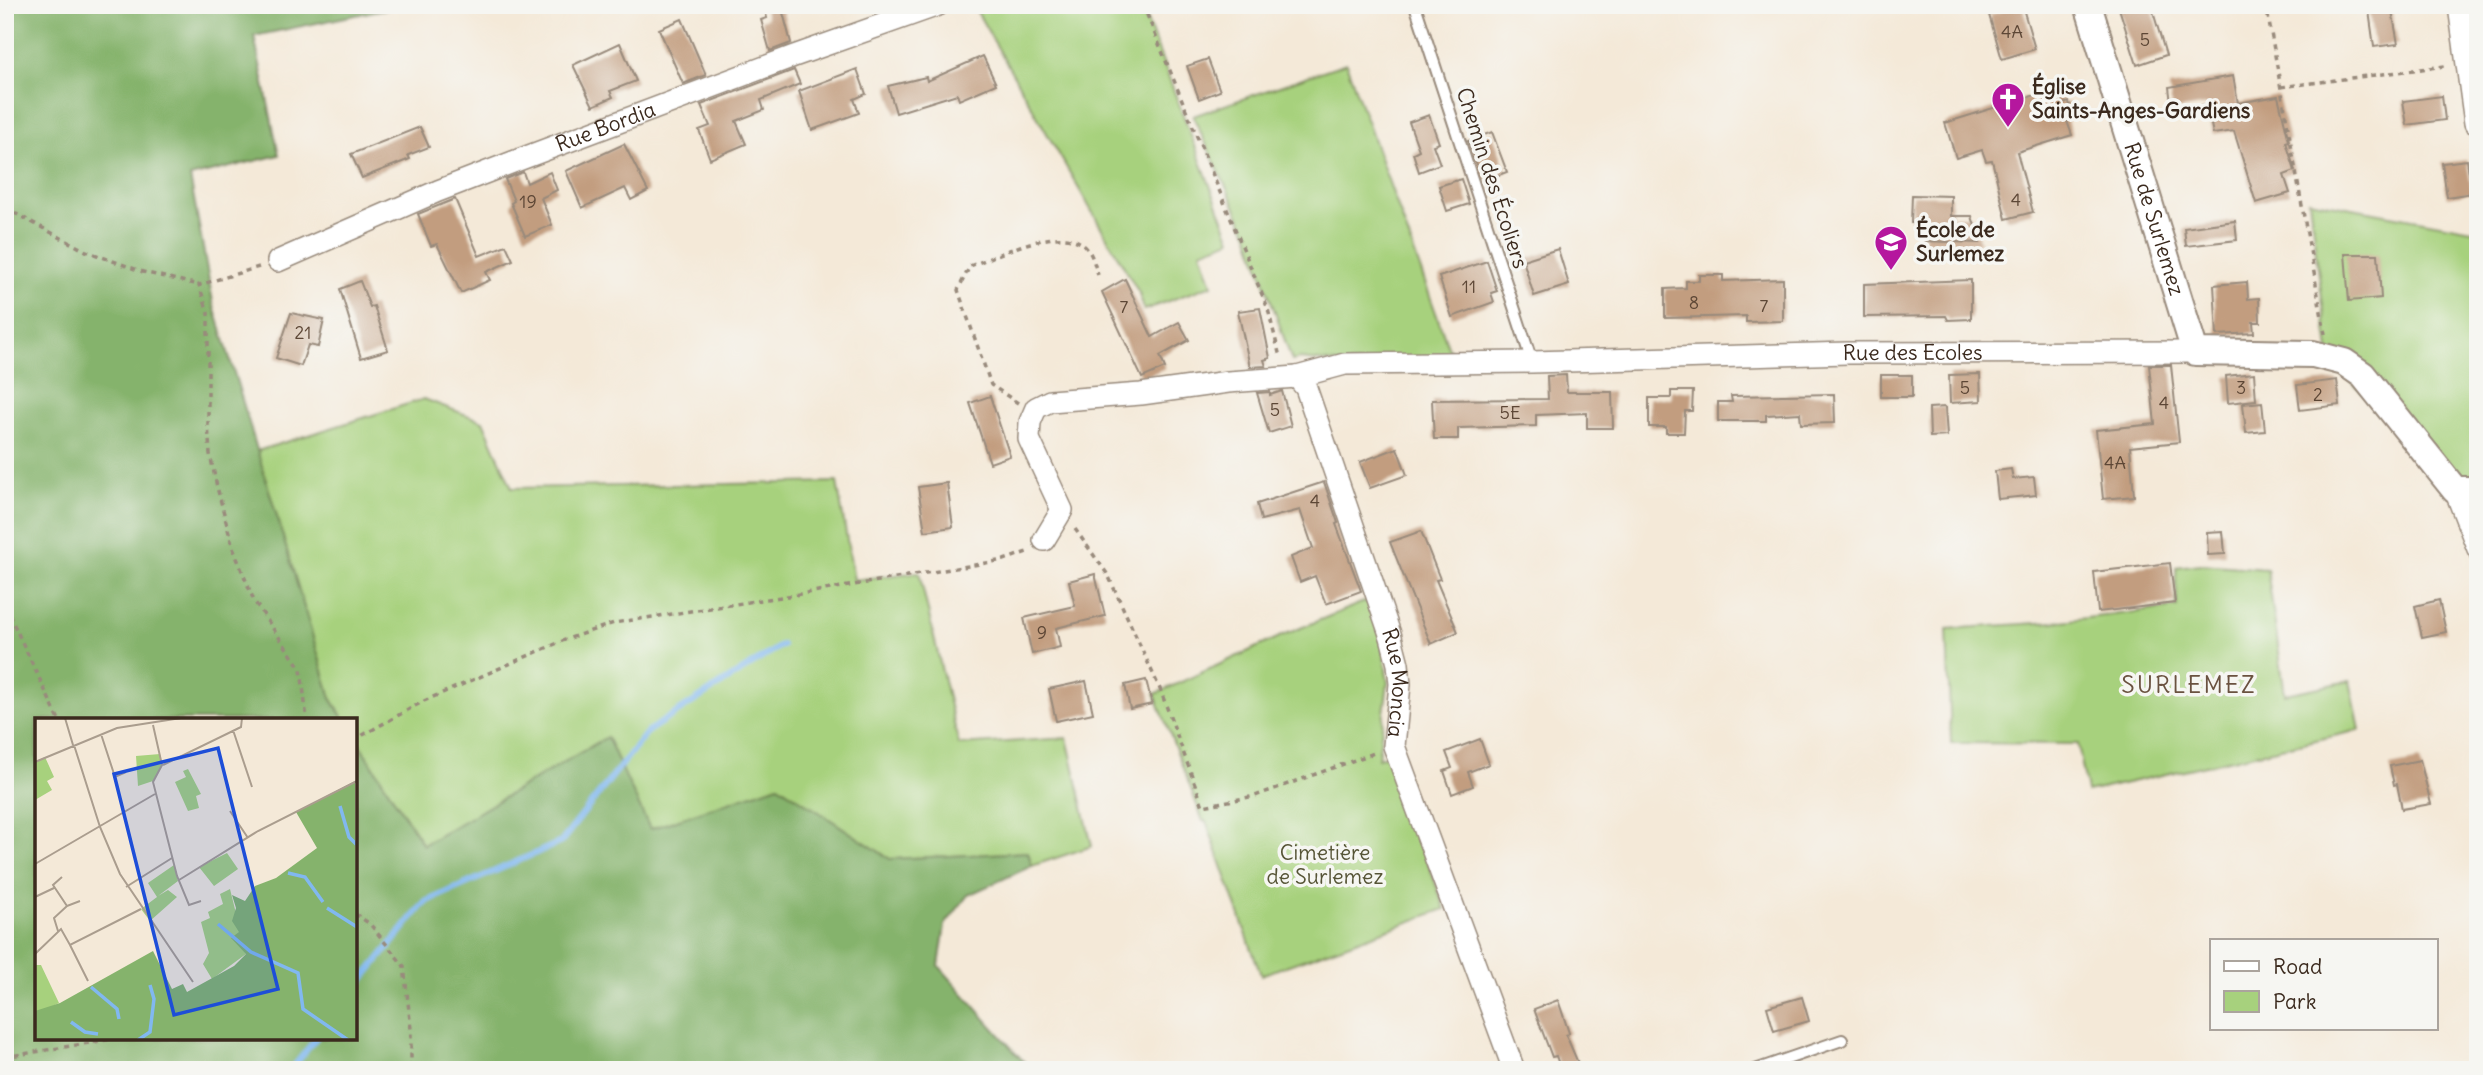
<svg xmlns="http://www.w3.org/2000/svg" width="2483" height="1075" font-family="Delius,sans-serif">
<style>
.green{fill:#a7d17d;stroke:#717e4e;stroke-width:2}
.forest{fill:#85b36c;stroke:#606e45;stroke-width:2}
.lines{fill:none;stroke-linecap:round;stroke-linejoin:round}
.stream{stroke:#81b8f0;stroke-width:6}
.building{fill:#c29d7f}
.service-casing{stroke:#988a7b;stroke-width:14}
.minor-casing{stroke:#988a7b;stroke-width:24}
.tertiary-casing{stroke:#988a7b;stroke-width:30}
.path{stroke:#988a7b;stroke-width:3.5;stroke-dasharray:5 5;stroke-linecap:butt}
.service{stroke:#fff;stroke-width:10}
.minor{stroke:#fff;stroke-width:21}
.tertiary{stroke:#fff;stroke-width:26}
.labels{text-anchor:middle;stroke-width:7;stroke-linejoin:round;paint-order:stroke}
.number-label{font-size:18px;fill:#5d4736}
.poi-label{font-size:21px;font-weight:bold;fill:#3b2a1e;stroke:#f6f6f2;text-anchor:start}
.street-label{font-size:21px;fill:#3b2a1e;stroke:#f6f6f2}
.park-label{font-size:21px;fill:#565436;stroke:#f6f6f2}
.quarter-label{font-size:24px;letter-spacing:2px;fill:#6a5240;stroke:#f6f6f2}
.inset-river{fill:none;stroke:#81b8f0;stroke-width:3.5}
.inset-road{fill:none;stroke:#aa9d8e;stroke-width:2}
.view{fill:#1d4ed8;fill-opacity:0.15;stroke:#1d4ed8;stroke-width:3.5}
.inset-edge{fill:none;stroke:#3b2a1e;stroke-width:3.5}
</style>
<rect width="100%" height="100%" fill="#f6f6f2"/>
<filter id="ink" filterUnits="userSpaceOnUse"><feTurbulence type="fractalNoise" baseFrequency=".0143" numOctaves="2"/><feDisplacementMap in="SourceGraphic" scale="14" xChannelSelector="R" yChannelSelector="G"/><feConvolveMatrix kernelMatrix="1 2 1 2 8 2 1 2 1" color-interpolation-filters="sRGB"/></filter>
<filter id="wash" filterUnits="userSpaceOnUse"><feTurbulence type="fractalNoise" baseFrequency=".00686" numOctaves="4" result="noise"/><feDisplacementMap in="SourceGraphic" scale="28" xChannelSelector="R" yChannelSelector="G"/><feGaussianBlur stdDeviation="1.57" result="paint"/><feColorMatrix in="noise" values="0 0 0 0 0 0 0 0 0 0 0 0 0 0 0 0 0 1.4 0 .05"/><feComposite in="paint" operator="in"/></filter>
<g filter="url(#wash)">
<rect width="100%" height="100%" fill="#f4e9d8"/>
<!-- green -->
<g class="green">
<path d="M973 5H1141L1231 240 1201 251 1212 285 1144 310 1139 293Z"/>
<path d="M1346 63 1454 363 1345 364 1300 359 1292 361 1248 234 1193 116Z"/>
<path d="M2309 200 2478 231V490H2455L2330 358Z"/>
<path d="M424 399 483 421 512 488 837 482 854 580 919 572 959 745 1067 738 1092 846 1032 866 1028 852 890 859 778 785 650 830 607 738 423 845 355 737V720H344L331 698 257 451Z"/>
<path d="M2201 564 2267 569 2285 694 2350 681 2360 730 2087 792 2078 744 1951 743 1947 629 2053 622 2177 607 2176 567Z"/>
<path d="M1376 597 1388 683 1378 758 1388 755 1445 909 1261 975 1206 821H1203L1155 694 1286 634Z"/>
</g>
<!-- forest -->
<path class="forest" d="M5 5H404L254 36 279 155 190 177 213 302 331 698 344 720H37V1038H355V737L423 845 607 737 650 829 778 785 890 859 1028 852 1032 866 968 895 945 925 939 966 1031 1070H5Z"/>
<g class="lines">
<!-- stream -->
<g class="stream">
<path d="M355 989 425 902 561 842 648 731 782 645"/>
<path d="M291 1070 316 1038"/>
</g>
</g>
<g id="blocks">
<!-- building -->
<g class="building">
<path d="M764 5H781L791 43 770 51 761 20 767 18Z"/>
<path d="M2022 5 2035 49 2002 59 1989 15Z"/>
<path d="M2118 5H2151L2166 55 2137 65Z"/>
<path d="M2372 5H2391L2398 44 2374 47 2369 11 2372 10Z"/>
<path d="M682 19 706 75 683 84 659 29Z"/>
<path d="M620 43 636 81 610 91 613 97 593 106 573 65Z"/>
<path d="M983 56 996 84 959 100 957 94 896 113 888 86 926 77 927 81Z"/>
<path d="M1208 59 1220 91 1199 99 1187 66Z"/>
<path d="M857 69 866 94 854 99 859 113 812 130 799 91Z"/>
<path d="M794 70 800 84 761 100 764 110 736 121 746 144 710 159 699 130 710 126 701 105Z"/>
<path d="M2233 76 2238 103 2278 96 2289 141 2286 142 2295 171 2284 175 2290 193 2256 203 2234 131 2213 134 2207 105 2172 111 2169 87Z"/>
<path d="M2058 88 2063 104 2069 102 2074 118 2067 121 2072 135 2017 152 2033 212 2006 219 1992 160 1986 161 1982 150 1956 158 1945 123Z"/>
<path d="M2442 96 2445 120 2407 125 2403 101Z"/>
<path d="M1429 115 1439 143 1433 145 1440 164 1419 172 1413 153 1419 150 1409 122Z"/>
<path d="M420 127 429 147 408 155 410 159 362 178 351 154Z"/>
<path d="M1492 132 1507 172 1483 181 1468 141Z"/>
<path d="M624 144 648 191 631 200 625 188 582 208 566 171Z"/>
<path d="M2467 160 2472 193 2447 197 2442 163Z"/>
<path d="M523 172 527 183 550 172 557 190 541 198 552 225 525 236 511 203 514 201 505 179Z"/>
<path d="M1461 179 1469 204 1447 211 1439 186Z"/>
<path d="M1912 195 1951 196V216H1972L1980 243 1924 241 1925 223H1911Z"/>
<path d="M455 199 479 256 506 245 513 260 486 272 490 280 461 293 437 244 431 246 418 214Z"/>
<path d="M2235 221 2237 240 2186 246 2184 228Z"/>
<path d="M1558 249 1569 285 1534 296 1523 260Z"/>
<path d="M2345 254H2378L2381 298 2349 301Z"/>
<path d="M1487 261 1497 291 1491 293 1494 302 1452 317 1439 277Z"/>
<path d="M1699 275H1723V281L1783 279V321L1746 322V316L1665 318V289L1686 288V281H1699Z"/>
<path d="M1125 279 1152 337 1179 322 1189 340 1160 356 1165 368 1142 378 1102 292Z"/>
<path d="M1971 280V319L1948 320 1946 316 1864 317V284Z"/>
<path d="M360 281 370 307 374 306 388 350 361 358 340 289Z"/>
<path d="M2247 282 2248 299 2259 298 2260 322H2253L2254 333 2217 335 2214 285Z"/>
<path d="M1260 308 1270 358 1264 360 1266 366 1250 367 1238 311Z"/>
<path d="M291 313 324 320 318 347 308 345 301 366 276 358Z"/>
<path d="M2149 365H2171L2179 442 2130 447 2134 496 2103 499 2096 430 2155 424Z"/>
<path d="M2254 373 2256 400 2228 403 2226 376Z"/>
<path d="M1980 374 1981 401 1950 403 1949 375Z"/>
<path d="M1566 375 1567 392H1612L1613 428H1587V413L1536 415V426L1458 428V439H1434L1432 400 1548 399 1547 376Z"/>
<rect x="1881" y="375" width="31" height="22"/>
<path d="M2337 380 2340 405 2300 410 2297 385Z"/>
<path d="M1282 391 1291 426 1269 433 1257 393 1270 392V395Z"/>
<path d="M1671 391H1693L1692 411H1685L1684 433H1666V427H1649V398H1671Z"/>
<path d="M1834 394 1835 423 1801 424 1800 413 1766 415V421H1718V402H1732L1731 396Z"/>
<path d="M990 396 1010 456 990 463 970 403Z"/>
<path d="M2262 402 2265 431 2246 433 2243 404Z"/>
<path d="M1945 407 1947 436 1930 437 1929 408Z"/>
<path d="M1397 448 1407 475 1370 488 1360 462Z"/>
<path d="M2011 469 2013 479 2034 477 2036 495 1998 499 1995 471Z"/>
<path d="M1324 482 1338 523 1336 524 1361 591 1326 604 1315 576 1300 582 1291 557 1313 548 1300 510 1261 520 1257 504Z"/>
<path d="M947 483 953 527 925 531 918 487Z"/>
<path d="M1421 531 1440 579 1436 580 1458 632 1431 644 1390 542Z"/>
<path d="M2223 531 2225 554 2208 555 2207 532Z"/>
<path d="M2170 563 2175 603 2098 612 2094 572Z"/>
<path d="M1095 574 1105 616 1056 628 1060 647 1032 654 1024 618 1075 606 1069 581Z"/>
<path d="M2439 600 2446 632 2422 637 2415 606Z"/>
<path d="M1146 680 1152 704 1130 709 1125 685Z"/>
<path d="M1086 681 1093 713 1056 721 1049 689Z"/>
<path d="M1480 739 1489 764 1468 772 1473 786 1452 794 1444 771 1452 768 1446 752Z"/>
<path d="M2420 760 2431 804 2402 809 2397 784 2394 785 2390 766Z"/>
<path d="M1802 997 1809 1021 1774 1031 1767 1007Z"/>
<path d="M1558 1000 1569 1033 1566 1035 1581 1070H1561L1556 1056 1552 1057 1534 1009Z"/>
</g>
</g>
</g>
<g filter="url(#ink)">
<use href="#blocks" fill-opacity="0" stroke="#988a7b" stroke-width="2"/>
<g class="lines">
<defs>
<g id="service">
<path d="M1415 5 1532 362"/>
<path d="M1755 1070 1842 1040"/>
</g>
<g id="minor">
<path d="M2466 5 2459 6 2475 123"/>
<path id="s1" d="M278 261 438 191 513 162 794 56 938 5"/>
<path id="s2" d="M1297 377 1306 388 1391 637 1398 664 1400 684 1394 746 1514 1070"/>
<path d="M2455 490 2478 549"/>
<path id="s3" d="M1044 540 1062 510 1029 439 1030 422 1036 408 1050 401 1141 394 1228 382 1297 377 1345 364 1532 362 1848 353 2195 352"/>
</g>
<g id="tertiary">
<path id="s4" d="M2088 5 2195 352 2313 354 2344 362 2363 375 2455 490H2478"/>
</g>
</defs>
<!-- service casing -->
<use href="#service" class="service-casing"/>
<!-- minor casing -->
<use href="#minor" class="minor-casing"/>
<!-- tertiary casing -->
<use href="#tertiary" class="tertiary-casing"/>
<!-- path -->
<g class="path">
<path d="M1143 5 1268 309 1280 357"/>
<path d="M2266 5 2325 334"/>
<path d="M2281 87 2445 66"/>
<path d="M5 208 86 251 143 272 199 285"/>
<path d="M259 267 199 285 208 312V424L210 454 217 487 233 548 254 601 301 669 307 720"/>
<path d="M1018 403 991 385 958 290 970 266C998 256 1066 219 1088 250 1093 256 1095 267 1098 275"/>
<path d="M1075 529 1108 575 1160 689 1203 806 1255 796 1374 753"/>
<path d="M5 606 59 720"/>
<path d="M355 742 363 735 424 701 567 639 614 623 800 594 1004 560 1027 552"/>
<path d="M355 914 370 924 404 966 411 1029V1070"/>
<path d="M5 1057 118 1038"/>
</g>
<!-- service -->
<use href="#service" class="service"/>
<!-- minor -->
<use href="#minor" class="minor"/>
<!-- tertiary -->
<use href="#tertiary" class="tertiary"/>
</g>
</g>
<!-- icons -->
<defs>
<symbol id="church-pin" viewBox="-11 -11 22 30"><path d="M0 17L-7.5 6A9.5 9.5 0 1 1 7.5 6Z" fill="#b5179e" stroke="#f6f6f2"/><path d="M-1.2-6h2.4v3.5h3.3v2.4h-3.3V6h-2.4V-.1h-3.3v-2.4h3.3Z" fill="#fff"/></symbol>
<symbol id="school-pin" viewBox="-11 -11 22 30"><path d="M0 17L-7.5 6A9.5 9.5 0 1 1 7.5 6Z" fill="#b5179e" stroke="#f6f6f2"/><path d="M0-5L7-2L0 1L-7-2ZM-4 1L0 2.5L4 1V4Q0 6-4 4Z" fill="#fff"/></symbol>
</defs>
<g fill-rule="evenodd">
<use href="#church-pin" x="1989" y="80" width="38" height="52"/>
<use href="#school-pin" x="1872" y="223" width="38" height="52"/>
</g>
<g class="labels">
<!-- number labels -->
<g class="number-label">
<text x="2012" y="38">4A</text>
<text x="2145" y="46">5</text>
<text x="2016" y="206">4</text>
<text x="528" y="208">19</text>
<text x="1469" y="293">11</text>
<text x="1694" y="309">8</text>
<text x="1764" y="312">7</text>
<text x="1124" y="313">7</text>
<text x="303" y="339">21</text>
<text x="1965" y="394">5</text>
<text x="2241" y="394">3</text>
<text x="2318" y="401">2</text>
<text x="2164" y="409">4</text>
<text x="1275" y="416">5</text>
<text x="1510" y="419">5E</text>
<text x="2115" y="469">4A</text>
<text x="1315" y="507">4</text>
<text x="1042" y="639">9</text>
</g>
<!-- poi labels -->
<g class="poi-label">
<text x="2032" y="94">Église<tspan x="2032" dy="24">Saints-Anges-Gardiens</tspan></text>
<text x="1916" y="237">École de<tspan x="1916" dy="24">Surlemez</tspan></text>
</g>
<!-- street labels -->
<g class="street-label">
<text dy="7" stroke="none"><textPath href="#s1" startOffset="354">Rue Bordia</textPath></text>
<text transform="translate(1492 178) rotate(72)" y="7">Chemin des Écoliers</text>
<text dy="7" stroke="none"><textPath href="#s4" startOffset="224">Rue de Surlemez</textPath></text>
<text dy="7" stroke="none"><textPath href="#s3" startOffset="1027">Rue des Ecoles</textPath></text>
<text dy="7" stroke="none"><textPath href="#s2" startOffset="324">Rue Moncia</textPath></text>
</g>
<!-- park labels -->
<g class="park-label">
<text x="1325" y="860">Cimetière<tspan x="1325" dy="24">de Surlemez</tspan></text>
</g>
<!-- quarter labels -->
<g class="quarter-label">
<text x="2189" y="693">SURLEMEZ</text>
</g>
</g>
<!-- overview -->
<g transform="translate(35 718)">
<rect width="322" height="322" fill="#f4e9d8"/>
<path d="M125 36 127 47 118 63 103 68 101 38ZM10 39 19 59 12 63 17 72 0 82V44ZM153 51 166 76 161 78 164 90 153 93 140 64 151 59 148 53ZM192 135 203 151 179 168 164 149ZM139 147 143 163 123 178 133 172 142 179 115 203 106 191 122 179 113 165ZM195 171 211 236 177 261 168 246 174 235 166 204 175 200 173 194 188 186 185 176ZM0 247H6L24 285 1 296Z" fill="#a7d17d"/>
<path d="M320 63 322 322H0V293L25 285 118 233 137 271 148 266 152 274 199 248 211 236 196 220 204 214 197 203 201 190 197 177 210 183 220 168 241 160 282 130 261 94Z" fill="#85b36c"/>
<path class="inset-river" d="M305 88 314 119 322 127M253 155 270 159 288 184M292 190 322 209M183 206 216 234 263 255 268 291 313 322M56 269 82 291 84 301M36 304 50 314 63 316M103 322 115 314 119 281 115 267"/>
<path class="inset-road" d="M30 0 38 27M118 7 127 47 118 64 142 158 154 187 166 183M198 12 217 69M66 16 80 59 91 54M39 27 65 109 85 156 158 264M0 44 82 10 146 0M128 47 206 9 207 0M195 93 213 120M0 146 120 76M27 159 18 167 32 188 45 183M144 162 223 113 322 63M91 169 137 140M0 179 19 170M23 213 19 200 32 188M35 227 53 263M0 236 26 211 35 227 106 191"/>
<path class="view" d="M183 30 243 271 139 297 79 56Z"/>
<rect width="322" height="322" class="inset-edge"/>
</g>
<!-- margin -->
<rect width="2483" height="1075" fill="none" stroke="#f6f6f2" stroke-width="28"/>
<!-- legend -->
<rect x="2210" y="939" width="228" height="91" fill="#f6f6f2" stroke="#aba49d" stroke-width="2"/>
<rect x="2224" y="961" width="35" height="10" fill="#ffffff" stroke="#aba49d" stroke-width="2"/>
<text x="2273" y="974" font-size="21" fill="#3b2a1e">Road</text>
<rect x="2224" y="991" width="35" height="21" fill="#a7d17d" stroke="#aba49d" stroke-width="2"/>
<text x="2273" y="1009" font-size="21" fill="#3b2a1e">Park</text>
</svg>
